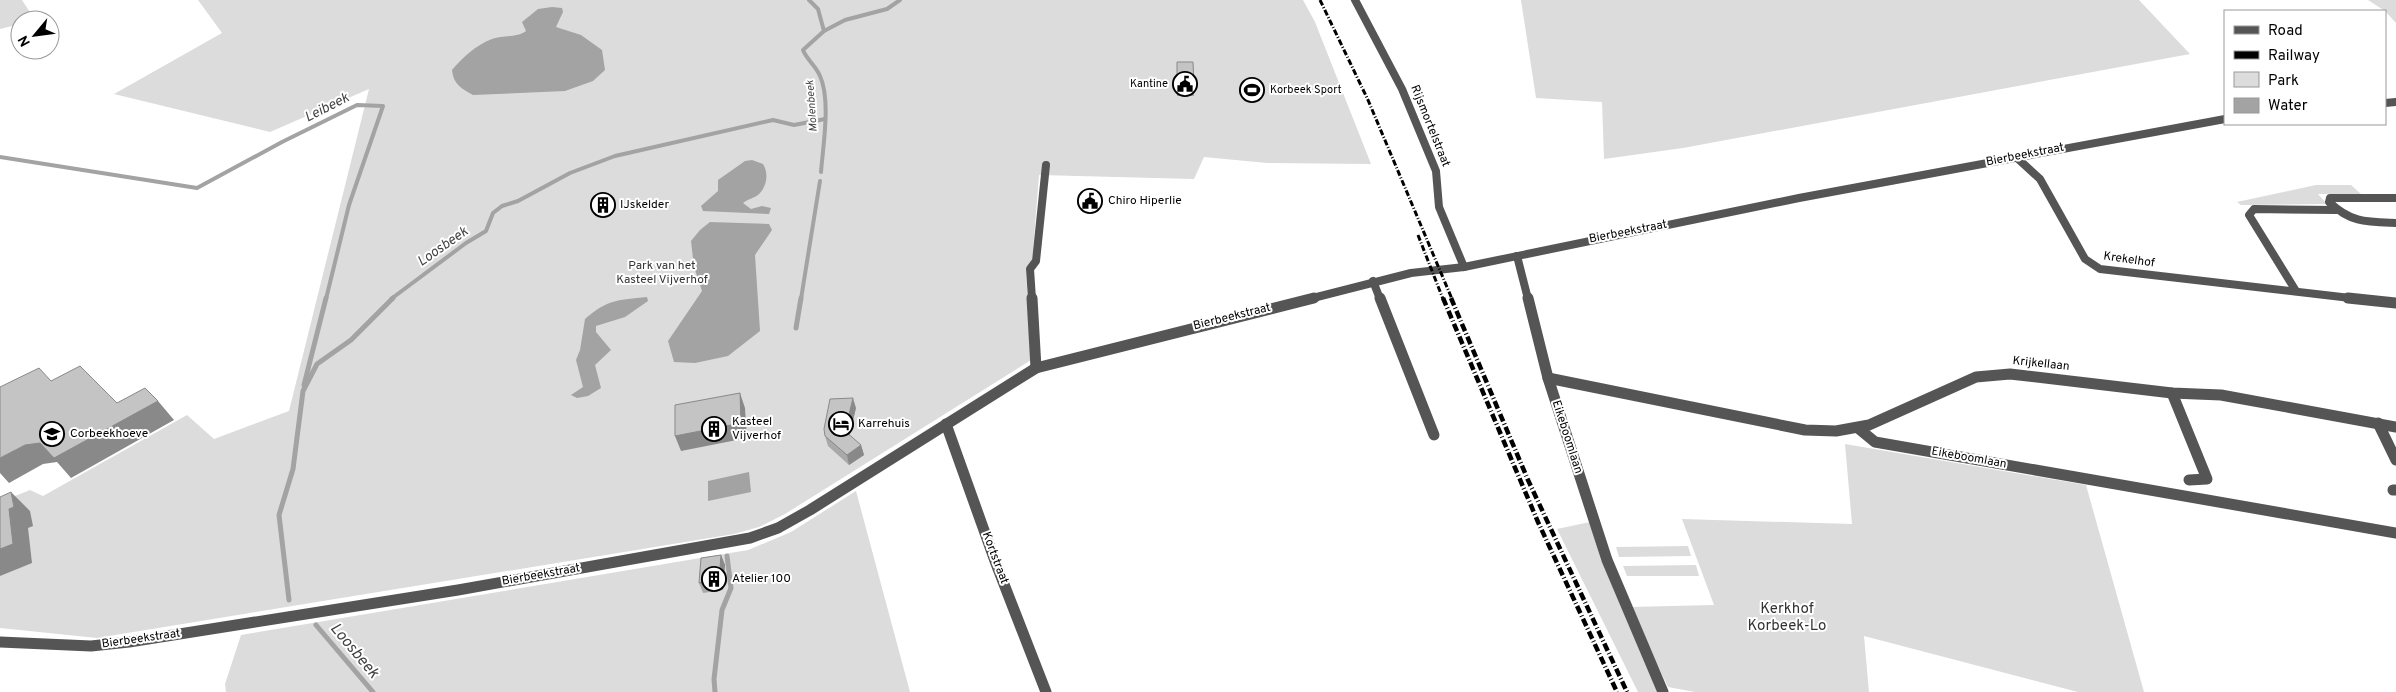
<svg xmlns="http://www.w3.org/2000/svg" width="2396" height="692" font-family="Overpass,sans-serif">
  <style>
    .green { fill: #dcdcdc }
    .water { fill: #a3a3a3 }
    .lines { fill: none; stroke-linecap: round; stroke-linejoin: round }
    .stream-far1 { stroke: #a3a3a3; stroke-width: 4 }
    .stream { stroke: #a3a3a3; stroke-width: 5 }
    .minor-far1 { stroke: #555; stroke-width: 8 }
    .minor { stroke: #555; stroke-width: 11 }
    .tertiary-far1 { stroke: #555; stroke-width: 8 }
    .tertiary { stroke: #555; stroke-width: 11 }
    .rail-far1 { stroke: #000; stroke-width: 3; stroke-dasharray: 6 2 1 2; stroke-linecap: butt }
    .rail { stroke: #000; stroke-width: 4.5; stroke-dasharray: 8 2.5 1 2.5; stroke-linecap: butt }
    .wall { fill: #a9a9a9 }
    .shaded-wall { fill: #898989 }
    .building { fill: #c4c4c4; stroke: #898989 }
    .labels { text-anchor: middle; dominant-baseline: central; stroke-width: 4; stroke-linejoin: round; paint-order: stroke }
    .far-poi-label { font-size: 11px; fill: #000; stroke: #fff; text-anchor: end }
    .far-water-label { font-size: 11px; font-style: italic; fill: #444; stroke: #fff }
    .street-label { font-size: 12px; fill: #000; stroke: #fff }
    .poi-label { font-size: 12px; fill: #000; stroke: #fff; text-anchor: start }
    .park-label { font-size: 12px; fill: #333; stroke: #fff }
    .water-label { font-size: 14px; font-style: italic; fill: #444; stroke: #fff }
    .near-park-label { font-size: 15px; fill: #333; stroke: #fff }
    .near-water-label { font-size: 16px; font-style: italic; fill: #444; stroke: #fff }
  </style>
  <rect width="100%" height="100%" fill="#fff"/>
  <g class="green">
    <polygon points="0,0 22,0 35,20 20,20 20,24 0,29"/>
    <polygon points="198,0 1303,0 1315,22 1371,164 1267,163 1204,157 1194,179 1039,175 1032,263 1026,271 1031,360 785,514 759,527 734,534 97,638 0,628 0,502 30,490 43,496 187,415 214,439 289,411 369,89 270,132 114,94 222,33"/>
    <polygon points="1521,0 2139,0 2190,54 1683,148 1604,159 1602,102 1536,98"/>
    <polygon points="2368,0 2396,0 2396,23 2385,11"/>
    <polygon points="2316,185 2351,185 2361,194 2318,194 2327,204 2241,205 2237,202"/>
    <polygon points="1845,444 2086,485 2144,692 2078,692 1864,636 1869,692 1695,692 1668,687 1630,607 1714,605 1682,519 1852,524"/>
    <polygon points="856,491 910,692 226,692 225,684 241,635 748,550 791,532"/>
    <polygon points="1590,522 1601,560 1660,692 1638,692 1557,529"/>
    <polygon points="1688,546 1691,556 1619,557 1616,547"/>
    <polygon points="1696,565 1699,576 1627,576 1623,566"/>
  </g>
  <g class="water">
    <path d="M552 7 562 8 563 12 556 27 581 35 602 50 605 70 593 81 565 91 473 95C462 89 453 84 452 70 462 58 476 45 492 39 503 35 517 38 526 31L522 22 538 9Z"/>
    <path d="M752 160 763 164C769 173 767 187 758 195 754 198 748 199 743 203L751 209 762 206 771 208 769 214 703 211 701 206 718 191V180L745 161Z"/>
    <polygon points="710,222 769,224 772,230 755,255 760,331 728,356 695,363 674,362 668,341 702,291 694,267 691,241 700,230"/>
    <path d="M647 297 648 301 625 317 596 326V332L611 350 595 365 601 388 588 396 577 398 571 395 583 387 576 360 580 350 585 319C608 299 618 300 647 297Z"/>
    <polygon points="749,472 751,492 708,501 708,481"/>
  </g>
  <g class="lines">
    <g class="stream-far1">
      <path d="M809 0 818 9 824 31 803 50C807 60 816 66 820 76 831 100 823 146 821 172"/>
      <polyline points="824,31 845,20 887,9 900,0"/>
      <polyline points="0,157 197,188 282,142 357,105 383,106 349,205 326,299"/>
      <polyline points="391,299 466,243 486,231 493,213 502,206 518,201 570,173 615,156 773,120 794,125 825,119"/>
      <polyline points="801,299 820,181"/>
    </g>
    <g class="stream">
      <polyline points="796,328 801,298"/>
      <polyline points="304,385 326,298"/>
      <polyline points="289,600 279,515 293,469 303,391 317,364 351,340 393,298"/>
      <polyline points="316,625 373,692"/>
      <polyline points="715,692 714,679 722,610 731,588 727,556"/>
    </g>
    <g class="minor-far1">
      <polyline points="1355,0 1402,89 1436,171 1439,207 1464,267"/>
      <polyline points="2016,157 2040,179 2085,259 2100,269 2359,299"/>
      <path d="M2396 198H2330L2329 202C2351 223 2367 222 2396 223"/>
      <polyline points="1517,256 1528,299"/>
      <polyline points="1373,281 1380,299"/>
      <polyline points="2296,291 2249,215 2254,209 2336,210"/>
      <polyline points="1032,299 1030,269 1036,261 1046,165"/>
    </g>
    <g class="minor">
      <polyline points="1032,298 1036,368"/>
      <polyline points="1380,298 1434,435"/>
      <polyline points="1528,298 1548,378 1607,560 1663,692"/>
      <polyline points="2348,298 2396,303"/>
      <polyline points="1548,378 1805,430 1836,431 1869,425 1976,377 2010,374 2172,393 2221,395 2396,427"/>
      <polyline points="2172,393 2207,479 2189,480"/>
      <polyline points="2378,423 2396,460"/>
      <polyline points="946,424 995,561 1046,692"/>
      <polyline points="1858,428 1875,442 2396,533"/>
      <polyline points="2393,490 2396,490"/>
    </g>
    <g class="tertiary-far1">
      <polyline points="2385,103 2396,102"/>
      <polyline points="1309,299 1411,273 1464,267 1799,198 2225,119"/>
    </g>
    <polyline class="tertiary" points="0,642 91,646 129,642 458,590 750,538 778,528 810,510 1036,368 1314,298"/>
    <g class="rail-far1">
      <polyline points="1320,0 1368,100 1452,299"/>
      <polyline points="1418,235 1443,299"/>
    </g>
    <g class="rail">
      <polyline points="1443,298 1538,522 1617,692"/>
      <polyline points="1451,298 1528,480 1627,692"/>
    </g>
  </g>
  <g class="wall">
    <polygon points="1177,62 1193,62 1194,96 1177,96"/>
    <polygon points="856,408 849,435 861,445 864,455 849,465 828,446 825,436"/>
    <polygon points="721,555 725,565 723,590 703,593 699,583"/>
  </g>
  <g class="shaded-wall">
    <polygon points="740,393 745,408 747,438 681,451 675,436"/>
    <polygon points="853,398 856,408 848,441 845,431"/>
    <polygon points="158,401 174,420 71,478 57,462 43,464 9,483 0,473 0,458 25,445"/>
    <polygon points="861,445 864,455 849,465 847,455"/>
    <polygon points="11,492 30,511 33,526 28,528 32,563 0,576 0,549 9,509"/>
    <polygon points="721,555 725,565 723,590 719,580"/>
  </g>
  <g class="building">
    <polygon points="1177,62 1193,62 1194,87 1177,87"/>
    <polygon points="80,366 117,403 145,388 158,401 54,458 40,443 25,445 0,458 0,387 39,368 51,381"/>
    <polygon points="740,393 741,423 675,436 675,405"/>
    <polygon points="853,398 845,431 861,445 847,455 825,436 824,429 830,399"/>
    <polygon points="11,492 14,507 9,509 13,544 0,549 0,497"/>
    <polygon points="721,555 719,580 699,583 701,558"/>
  </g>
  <defs>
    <symbol id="civic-ring" viewBox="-11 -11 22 22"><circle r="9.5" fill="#fff" stroke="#000" stroke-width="1.5"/><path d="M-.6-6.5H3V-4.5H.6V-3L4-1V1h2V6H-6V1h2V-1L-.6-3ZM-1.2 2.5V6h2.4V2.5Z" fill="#000"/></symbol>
    <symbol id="stadium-ring" viewBox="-11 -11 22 22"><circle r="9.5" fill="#fff" stroke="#000" stroke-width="1.5"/><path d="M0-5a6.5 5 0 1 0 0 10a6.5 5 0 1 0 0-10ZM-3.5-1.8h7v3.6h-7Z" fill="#000"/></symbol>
    <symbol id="building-ring" viewBox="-11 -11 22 22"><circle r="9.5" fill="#fff" stroke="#000" stroke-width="1.5"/><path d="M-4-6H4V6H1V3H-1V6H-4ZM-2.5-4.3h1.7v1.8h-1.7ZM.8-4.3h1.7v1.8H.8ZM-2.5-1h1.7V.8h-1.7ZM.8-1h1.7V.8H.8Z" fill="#000"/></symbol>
    <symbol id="hotel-ring" viewBox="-11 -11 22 22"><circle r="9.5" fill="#fff" stroke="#000" stroke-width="1.5"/><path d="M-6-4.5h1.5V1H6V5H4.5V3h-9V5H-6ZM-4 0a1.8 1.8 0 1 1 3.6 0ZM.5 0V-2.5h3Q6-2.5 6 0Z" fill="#000"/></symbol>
    <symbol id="university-ring" viewBox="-11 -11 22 22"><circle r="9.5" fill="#fff" stroke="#000" stroke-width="1.5"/><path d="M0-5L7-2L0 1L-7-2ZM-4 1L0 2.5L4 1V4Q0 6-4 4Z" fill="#000"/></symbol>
  </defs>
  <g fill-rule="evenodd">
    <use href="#civic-ring" x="1171" y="70" width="28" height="28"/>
    <use href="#stadium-ring" x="1238" y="76" width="28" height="28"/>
    <use href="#civic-ring" x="1076" y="187" width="28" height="28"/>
    <use href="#building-ring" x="589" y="191" width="28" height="28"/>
    <use href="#hotel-ring" x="827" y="410" width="28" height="28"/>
    <use href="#building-ring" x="700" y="415" width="28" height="28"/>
    <use href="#university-ring" x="38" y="420" width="28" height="28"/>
    <use href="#building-ring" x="700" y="565" width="28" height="28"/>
  </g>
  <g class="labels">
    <g class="far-poi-label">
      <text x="1168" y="84">Kantine</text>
      <text x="1270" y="90" text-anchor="start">Korbeek Sport</text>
    </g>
    <g class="far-water-label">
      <text transform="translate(812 106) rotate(-94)">Molenbeek</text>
    </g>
    <g class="street-label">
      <text transform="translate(1430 126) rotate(68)">Rijsmortelstraat</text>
      <text transform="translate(2025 155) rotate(-11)">Bierbeekstraat</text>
      <text transform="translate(1628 232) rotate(-11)">Bierbeekstraat</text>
      <text transform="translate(2129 260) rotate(8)">Krekelhof</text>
      <text transform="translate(1232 317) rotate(-14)">Bierbeekstraat</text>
      <text transform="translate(2041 364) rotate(6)">Krijkellaan</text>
      <text transform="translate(1567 437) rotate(72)">Eikeboomlaan</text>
      <text transform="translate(1969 458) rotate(10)">Eikeboomlaan</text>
      <text transform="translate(995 558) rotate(69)">Kortstraat</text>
      <text transform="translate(541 575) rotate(-10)">Bierbeekstraat</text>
      <text transform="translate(141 639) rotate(-8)">Bierbeekstraat</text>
    </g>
    <g class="poi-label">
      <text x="1108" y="201">Chiro Hiperlie</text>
      <text x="620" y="205">IJskelder</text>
      <text x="732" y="422">Kasteel<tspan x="732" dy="14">Vijverhof</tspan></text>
      <text x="858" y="424">Karrehuis</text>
      <text x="70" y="434">Corbeekhoeve</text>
      <text x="732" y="579">Atelier 100</text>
    </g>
    <g class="park-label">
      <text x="662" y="266">Park van het<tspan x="662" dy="14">Kasteel Vijverhof</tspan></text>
    </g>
    <g class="water-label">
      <text transform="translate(327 108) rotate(-27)">Leibeek</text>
      <text transform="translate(443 247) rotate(-35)">Loosbeek</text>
    </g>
    <g class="near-park-label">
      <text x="1787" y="609">Kerkhof<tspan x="1787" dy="17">Korbeek-Lo</tspan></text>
    </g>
    <g class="near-water-label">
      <text transform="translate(354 651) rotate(50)">Loosbeek</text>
    </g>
  </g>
  <rect x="2224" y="10" width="162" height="115" fill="#ffffff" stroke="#999999"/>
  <rect x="2234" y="26" width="25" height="8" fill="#555555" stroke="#999999"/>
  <text x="2268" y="35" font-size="15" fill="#000000">Road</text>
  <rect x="2234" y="51" width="25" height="8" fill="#000000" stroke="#999999"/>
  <text x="2268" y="60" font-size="15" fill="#000000">Railway</text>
  <rect x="2234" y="72" width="25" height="15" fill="#dcdcdc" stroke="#999999"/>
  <text x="2268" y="85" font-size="15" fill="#000000">Park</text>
  <rect x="2234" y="98" width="25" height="15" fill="#a3a3a3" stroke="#999999"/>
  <text x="2268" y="110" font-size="15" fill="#000000">Water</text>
  <g transform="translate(35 35) rotate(241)"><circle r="24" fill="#ffffff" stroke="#999999"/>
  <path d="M0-4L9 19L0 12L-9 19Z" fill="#000000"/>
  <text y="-8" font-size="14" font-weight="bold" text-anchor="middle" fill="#000000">N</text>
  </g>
</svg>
